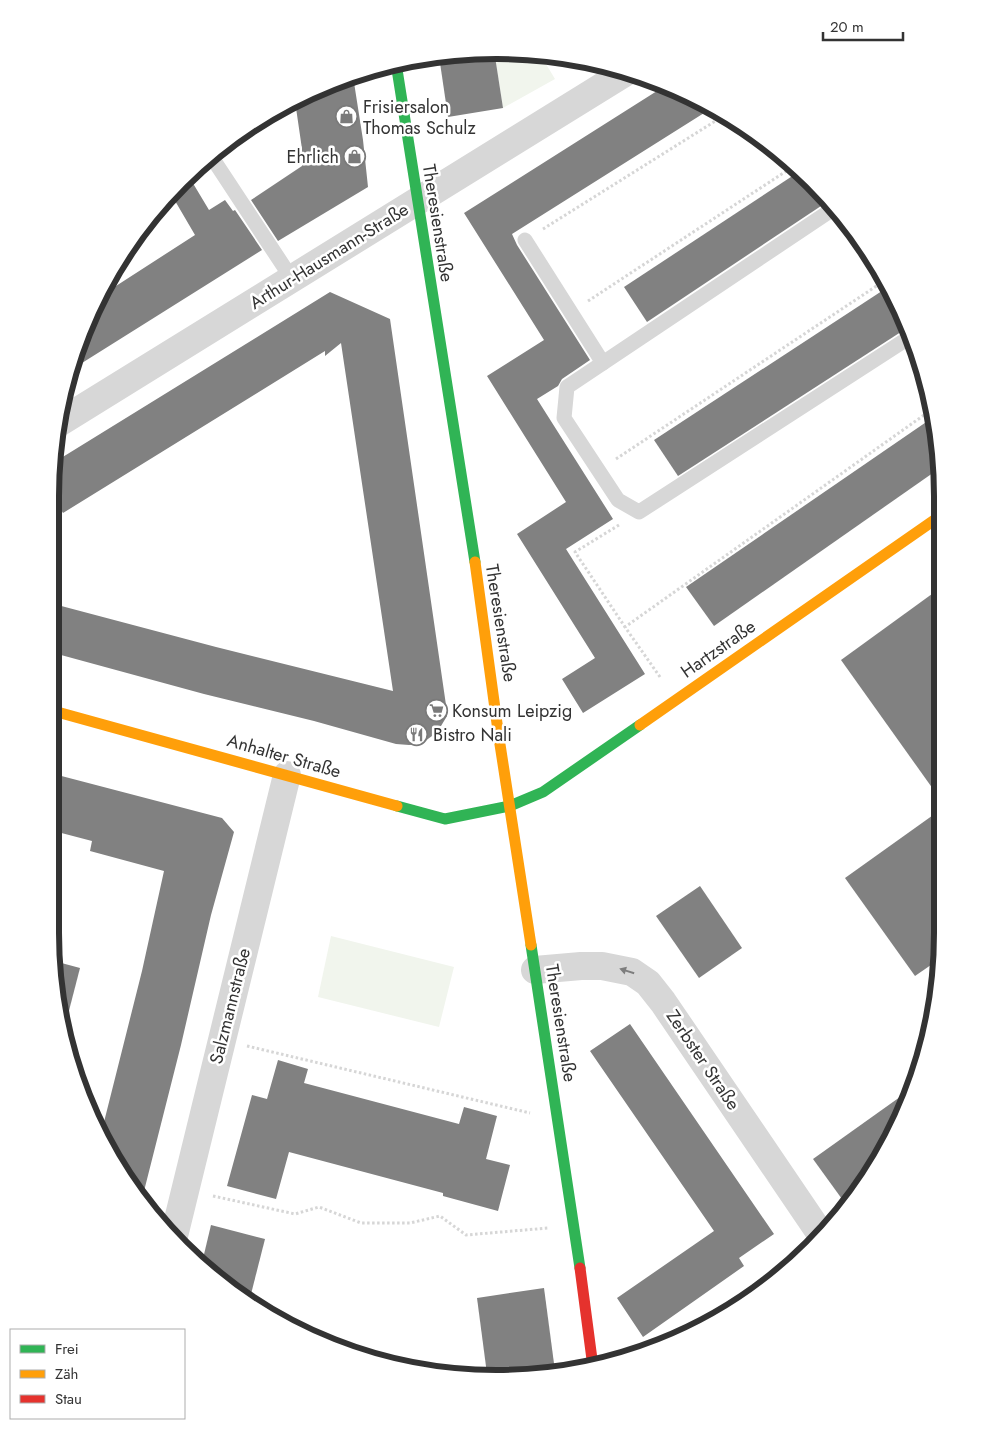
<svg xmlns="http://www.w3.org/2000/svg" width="993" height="1429" font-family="Jost,sans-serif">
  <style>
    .green { fill: #f1f5ed }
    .building { fill: #818181 }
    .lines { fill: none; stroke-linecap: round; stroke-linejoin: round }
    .path { stroke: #d6d6d6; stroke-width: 3; stroke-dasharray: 2.5 2.5; stroke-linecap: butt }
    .lane { stroke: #d7d7d7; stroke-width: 15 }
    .street { stroke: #d7d7d7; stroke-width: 28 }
    .fast { stroke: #30b455; stroke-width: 11 }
    .slow { stroke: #ff9f0a; stroke-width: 11 }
    .jam { stroke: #e5322d; stroke-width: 11 }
    .oneway { fill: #7d7d7d }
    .labels { text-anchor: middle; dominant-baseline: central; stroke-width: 5; stroke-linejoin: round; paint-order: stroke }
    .poi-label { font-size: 18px; fill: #333; stroke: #fff; text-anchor: start }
    .street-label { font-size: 18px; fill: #333; stroke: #fff }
    .rim { fill: none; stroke: #333; stroke-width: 6 }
  </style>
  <rect width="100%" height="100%" fill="#fff"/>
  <g class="green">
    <polygon points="494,50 540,54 555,79 503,108"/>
    <polygon points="331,936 454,967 439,1027 318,997"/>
  </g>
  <g class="building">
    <polygon points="494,50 503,108 448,117 439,56"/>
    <polygon points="353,76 363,140 368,187 278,241 251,200 302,166 302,149 295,101 326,84"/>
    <polygon points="668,84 712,108 512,234 517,245 590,360 562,379 558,386 537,399 613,519 566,549 645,674 583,713 562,679 595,658 517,534 566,502 487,376 544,340 464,213"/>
    <polygon points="800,171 812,181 827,202 647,322 624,287"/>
    <polygon points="188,175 209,210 225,200 233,211 235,210 262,250 74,368 102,295 195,235 171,194 181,181"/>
    <polygon points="888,287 897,299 907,328 678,476 654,440"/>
    <polygon points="330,292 390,319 446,705 447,716 441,726 432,736 421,744 409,745 396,744 314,721 204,694 50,652 50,603 216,647 393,691 341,343 325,356 325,351 63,513 50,493 53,463"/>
    <polygon points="935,416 940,468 714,626 686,587"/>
    <polygon points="943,586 943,803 841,660"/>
    <polygon points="50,773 222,818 234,832 211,915 181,1045 142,1199 125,1180 102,1130 142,971 164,871 90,851 92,841 50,830"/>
    <polygon points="943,808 943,932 941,958 915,976 845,878"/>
    <polygon points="700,886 742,948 699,978 656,916"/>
    <polygon points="54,961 80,968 64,1030 63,1030"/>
    <polygon points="630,1024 774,1234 739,1258 744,1266 643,1337 617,1298 714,1231 590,1051"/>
    <polygon points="278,1060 308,1069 304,1083 459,1124 464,1107 497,1116 486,1159 510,1165 498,1211 443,1196 443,1193 289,1152 276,1199 227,1186 252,1095 267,1099"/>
    <polygon points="914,1087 909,1104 868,1181 847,1206 813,1159"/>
    <polygon points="211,1225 265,1239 250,1298 201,1267"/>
    <polygon points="544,1288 555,1371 487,1374 477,1298"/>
  </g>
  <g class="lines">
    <g class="path">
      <polyline points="543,229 725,115"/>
      <polyline points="588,301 794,166"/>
      <polyline points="616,459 884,281"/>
      <polyline points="619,525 575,552 625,627"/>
      <polyline points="660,677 625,627 934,408"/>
      <polyline points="247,1046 530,1113"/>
      <polyline points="213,1196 295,1214 319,1207 361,1223 410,1223 440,1216 466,1235 548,1228"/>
    </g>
    <g class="lane">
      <polyline points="211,156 292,279"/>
      <polyline points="833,209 567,387 564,418 618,500 639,512 910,337"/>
      <polyline points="525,240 603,363"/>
    </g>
    <g class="street">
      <polyline points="57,424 626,72"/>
      <polyline points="535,970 581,966 602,966 632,972 648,983 663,1002 822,1236"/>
      <polyline points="174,1236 287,775"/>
    </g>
    <g class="fast">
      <polyline points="396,63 475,562"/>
      <polyline points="397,806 445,819 510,806 543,792 640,725"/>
      <polyline points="531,945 580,1268"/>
    </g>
    <g class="slow">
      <polyline points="475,562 499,738 531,945"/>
      <polyline points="50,710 397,806"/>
      <polyline points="640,725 943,514"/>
    </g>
    <polyline class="jam" points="580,1268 593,1367"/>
  </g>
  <defs><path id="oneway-solid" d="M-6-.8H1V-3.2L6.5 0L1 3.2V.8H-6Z" transform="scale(1.25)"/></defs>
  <use class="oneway" href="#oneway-solid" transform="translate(627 971) rotate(-163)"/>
  <defs>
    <symbol id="shop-ring" viewBox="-11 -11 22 22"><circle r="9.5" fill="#fff" stroke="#7a7a7a" stroke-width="1.5"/><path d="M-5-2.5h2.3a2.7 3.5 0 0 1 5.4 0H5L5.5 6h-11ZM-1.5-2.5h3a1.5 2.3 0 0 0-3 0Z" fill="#7a7a7a"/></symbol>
    <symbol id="supermarket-ring" viewBox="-11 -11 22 22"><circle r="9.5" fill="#fff" stroke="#7a7a7a" stroke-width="1.5"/><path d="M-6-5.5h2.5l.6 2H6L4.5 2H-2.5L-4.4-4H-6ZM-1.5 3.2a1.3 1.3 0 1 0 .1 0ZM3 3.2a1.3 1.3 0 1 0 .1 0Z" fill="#7a7a7a"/></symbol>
    <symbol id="restaurant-ring" viewBox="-11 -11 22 22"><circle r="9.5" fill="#fff" stroke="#7a7a7a" stroke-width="1.5"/><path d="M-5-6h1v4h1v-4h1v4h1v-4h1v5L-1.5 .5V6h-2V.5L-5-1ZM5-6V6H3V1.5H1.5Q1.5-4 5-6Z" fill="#7a7a7a"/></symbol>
  </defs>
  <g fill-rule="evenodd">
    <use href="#shop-ring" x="334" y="104" width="25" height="25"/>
    <use href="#shop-ring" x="342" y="144" width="25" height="25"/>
    <use href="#supermarket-ring" x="424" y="698" width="25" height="25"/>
    <use href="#restaurant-ring" x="404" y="722" width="25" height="25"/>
  </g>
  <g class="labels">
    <g class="poi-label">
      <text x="363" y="107">Frisiersalon<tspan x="363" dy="21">Thomas Schulz</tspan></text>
      <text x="339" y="157" text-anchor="end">Ehrlich</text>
      <text x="452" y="711">Konsum Leipzig</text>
      <text x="433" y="735">Bistro Nali</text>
    </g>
    <g class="street-label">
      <text transform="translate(438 223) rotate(81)">Theresienstraße</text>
      <text transform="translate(329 256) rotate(-32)">Arthur-Hausmann-Straße</text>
      <text transform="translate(501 623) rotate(81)">Theresienstraße</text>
      <text transform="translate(718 649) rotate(-35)">Hartzstraße</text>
      <text transform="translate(284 756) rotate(16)">Anhalter Straße</text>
      <text transform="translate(230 1006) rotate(-76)">Salzmannstraße</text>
      <text transform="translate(561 1023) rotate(81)">Theresienstraße</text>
      <text transform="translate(703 1060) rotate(56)">Zerbster Straße</text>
    </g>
  </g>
  <path d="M0 0H993V1429H0ZM496 59H497A437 437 0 0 1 934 496V933A437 437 0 0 1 497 1370H496A437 437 0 0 1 59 933V496A437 437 0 0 1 496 59Z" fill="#fff" fill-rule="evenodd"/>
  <path class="rim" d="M496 59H497A437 437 0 0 1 934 496V933A437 437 0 0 1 497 1370H496A437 437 0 0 1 59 933V496A437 437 0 0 1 496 59Z"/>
  <rect x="10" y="1329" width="175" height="90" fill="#ffffff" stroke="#adadad"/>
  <rect x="20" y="1345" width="25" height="8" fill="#30b455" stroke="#adadad"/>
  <text x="55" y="1354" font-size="15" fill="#333333">Frei</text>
  <rect x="20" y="1370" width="25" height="8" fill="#ff9f0a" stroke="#adadad"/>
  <text x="55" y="1379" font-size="15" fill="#333333">Zäh</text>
  <rect x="20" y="1395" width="25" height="8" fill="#e5322d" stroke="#adadad"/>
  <text x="55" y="1404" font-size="15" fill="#333333">Stau</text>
  <path d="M823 32v8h80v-8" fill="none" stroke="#333333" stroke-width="2.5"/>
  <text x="830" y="32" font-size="15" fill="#333333" stroke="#ffffff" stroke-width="4" paint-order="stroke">20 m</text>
</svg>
